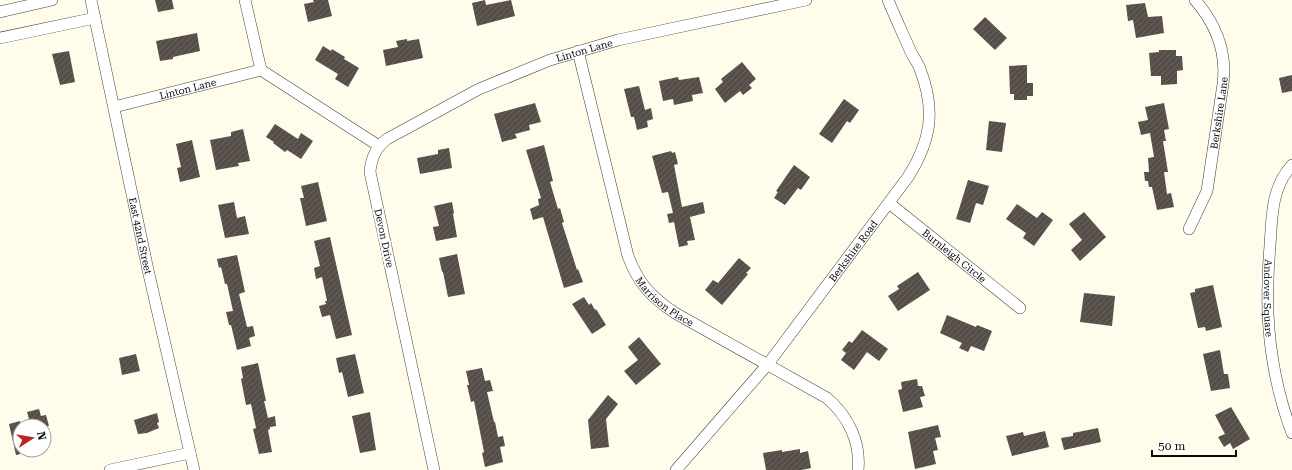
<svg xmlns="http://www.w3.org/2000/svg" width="1292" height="470" font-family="'Roboto Serif',serif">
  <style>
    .building { fill: url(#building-hatch) }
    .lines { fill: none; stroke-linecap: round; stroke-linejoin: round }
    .minor-casing { stroke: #3f3f3f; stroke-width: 12 }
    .minor { stroke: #fff; stroke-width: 11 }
    .labels { text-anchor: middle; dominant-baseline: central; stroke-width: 4; stroke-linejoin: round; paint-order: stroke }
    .street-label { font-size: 10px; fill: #0c0c0c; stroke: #fff }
  </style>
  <defs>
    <pattern id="building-hatch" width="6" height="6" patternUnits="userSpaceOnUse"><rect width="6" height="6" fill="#554e49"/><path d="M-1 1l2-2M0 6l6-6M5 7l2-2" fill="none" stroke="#68635f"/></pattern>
  </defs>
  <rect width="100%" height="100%" fill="#fffcec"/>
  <g class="building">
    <polygon points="155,0 172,0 174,9 158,12"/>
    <polygon points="313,0 328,0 332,16 308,22 304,4 314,2"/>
    <polygon points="485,0 486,5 511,0 515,16 477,26 472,3"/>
    <polygon points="1145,3 1148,17 1162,16 1164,33 1136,38 1133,20 1128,21 1126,5"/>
    <polygon points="985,17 1007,38 995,50 973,29"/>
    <polygon points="197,33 200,51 173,57 173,59 160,61 156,41"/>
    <polygon points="407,39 407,41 419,39 423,58 386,66 383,50 398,47 396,41"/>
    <polygon points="323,46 331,51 332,49 345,57 344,59 359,68 348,87 335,79 338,74 315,60"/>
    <polygon points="1159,50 1176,50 1176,56 1182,56 1183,70 1177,71 1177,84 1161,85 1161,76 1151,76 1149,53 1159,52"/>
    <polygon points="69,51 75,82 60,85 52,54"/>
    <polygon points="742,62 756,79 749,85 752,88 743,95 740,91 725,103 715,89 723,82 721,79"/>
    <polygon points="1027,65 1027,83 1033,83 1033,96 1027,96 1027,100 1014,100 1014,94 1010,94 1009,66"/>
    <polygon points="1292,75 1292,91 1282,93 1279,78"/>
    <polygon points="678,77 679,80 699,77 703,93 692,95 693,101 674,105 673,99 663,101 659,81"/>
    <polygon points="639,86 645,110 651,108 653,119 647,121 648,127 637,130 634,117 631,117 624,89"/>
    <polygon points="844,99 859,110 850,123 847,121 832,143 819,134"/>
    <polygon points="535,103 541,122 529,125 530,130 515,134 517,138 502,142 494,114"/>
    <polygon points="1164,103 1169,129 1164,130 1166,141 1163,141 1168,172 1164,172 1167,194 1171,193 1174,207 1157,210 1152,187 1149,187 1148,181 1145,181 1144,172 1149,172 1148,158 1154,157 1150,133 1141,135 1138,122 1148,120 1145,107"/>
    <polygon points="989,121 1006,123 1002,152 986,150"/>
    <polygon points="275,124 298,139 301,133 313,141 301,159 287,150 285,152 273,143 274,142 266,137"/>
    <polygon points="243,129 250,161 238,163 239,166 216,170 210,140 231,136 231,132"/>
    <polygon points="192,140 200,177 180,182 177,168 181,167 176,144"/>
    <polygon points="544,145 553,181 550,182 558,209 560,208 564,222 562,223 577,270 578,269 583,282 564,288 543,217 533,220 530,209 539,205 538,199 541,198 526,150"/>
    <polygon points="449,148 452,168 420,174 417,158 438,154 438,150"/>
    <polygon points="671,151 672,153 675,152 678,164 674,165 682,207 703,202 705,213 690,217 695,240 687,241 688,245 679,247 674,222 669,223 667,214 673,213 668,192 662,193 652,156"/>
    <polygon points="794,165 810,177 801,190 798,188 785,205 774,198 778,192 776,191"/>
    <polygon points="968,180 989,186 983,205 976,203 970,223 956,219"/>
    <polygon points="318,182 327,221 306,226 300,198 304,198 301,186"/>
    <polygon points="234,202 237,218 245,216 249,234 225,238 218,205"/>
    <polygon points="452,202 454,213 453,214 457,237 436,241 433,227 439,226 434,206"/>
    <polygon points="1017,204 1037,218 1042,212 1053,220 1034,246 1023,238 1026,233 1006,219"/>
    <polygon points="1084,212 1106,237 1080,261 1071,250 1082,240 1069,224"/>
    <polygon points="330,237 352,335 336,339 330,315 322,317 319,306 326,304 325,301 327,301 322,277 316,279 314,268 320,266 314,241"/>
    <polygon points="457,254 465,294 448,297 443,272 442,272 439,258"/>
    <polygon points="237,255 245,292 239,294 247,327 253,326 255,336 249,338 251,346 237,350 231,325 229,325 226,312 233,311 227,284 225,284 221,267 219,268 217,259"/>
    <polygon points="739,258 751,268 746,273 748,274 722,305 705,290 713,280 718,283"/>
    <polygon points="918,272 930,290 898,311 888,296 899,289 897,286"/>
    <polygon points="1213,285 1222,327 1206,331 1205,327 1198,328 1190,293 1195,292 1195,289"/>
    <polygon points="1084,293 1115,296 1112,326 1080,322"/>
    <polygon points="584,297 589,305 591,303 595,310 596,309 606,325 592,334 572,304"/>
    <polygon points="947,315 976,327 977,325 992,331 984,351 971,346 968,352 959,348 962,343 940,333"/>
    <polygon points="862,330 888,349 879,361 867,352 854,370 841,360 846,353 842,350 849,341 852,343"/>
    <polygon points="639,337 661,364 636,385 624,371 638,360 628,347"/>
    <polygon points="1220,350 1224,374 1228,374 1230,388 1211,391 1203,354"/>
    <polygon points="136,354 140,371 122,375 119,358"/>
    <polygon points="355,354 364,393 348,397 342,372 339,373 336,358"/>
    <polygon points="258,363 266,401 264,401 268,418 275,416 276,426 270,427 270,429 268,430 272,452 259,454 253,429 256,428 251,404 246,405 241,379 243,378 241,367"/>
    <polygon points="482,368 485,381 490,380 493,391 487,392 494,422 495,422 498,437 503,436 505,446 500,447 503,462 485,467 482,453 484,452 474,401 471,402 467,385 469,385 466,371"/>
    <polygon points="917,379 918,386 922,386 925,396 920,397 923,407 903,412 898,390 902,389 901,382"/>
    <polygon points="608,395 618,404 606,419 609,447 591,449 588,420"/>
    <polygon points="1231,407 1250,439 1233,449 1230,443 1224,447 1218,437 1225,434 1215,415"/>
    <polygon points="39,409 41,416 46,415 49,426 31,426 27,412"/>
    <polygon points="370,412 376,450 360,453 352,416"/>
    <polygon points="157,413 159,422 157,423 159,428 147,433 138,434 134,420"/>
    <polygon points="20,421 20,454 16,455 9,424"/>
    <polygon points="938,425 941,437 935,438 938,450 933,451 936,464 915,469 908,432"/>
    <polygon points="1098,428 1101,442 1064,450 1061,438 1073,436 1073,433"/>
    <polygon points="1045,431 1049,447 1012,456 1006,436 1023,432 1024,436"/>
    <polygon points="800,449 800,453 808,451 811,468 802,470 766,470 763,453 782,450 782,452"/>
  </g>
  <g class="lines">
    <defs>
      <g id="minor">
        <path id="s1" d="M91 0 148 270 194 470"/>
        <polyline points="245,0 261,70"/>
        <polyline points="0,12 52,0"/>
        <polyline points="0,38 95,18"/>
        <path id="s2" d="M578 51 628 256C638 283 651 297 675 313L827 398C848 416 861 442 858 470"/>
        <polyline points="261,70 379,146"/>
        <path id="s3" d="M114 107 261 70"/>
        <path id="s4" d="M1292 165C1271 188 1272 217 1270 246 1269 258 1268 270 1268 283 1266 332 1274 386 1292 433"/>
        <path id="s5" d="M889 203 1020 308"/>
        <path id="s6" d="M1189 229 1207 191 1223 84C1227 52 1216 24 1195 0"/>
        <polyline points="110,470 190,453"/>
        <path id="s7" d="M434 470 370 172C371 159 376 147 387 139L479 89 550 60 618 40 806 0"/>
        <path id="s8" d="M676 470 768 364 908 177C931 141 936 110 920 69 918 63 913 57 910 50 903 34 895 17 888 0"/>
      </g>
    </defs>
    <use href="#minor" class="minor-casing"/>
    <use href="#minor" class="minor"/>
  </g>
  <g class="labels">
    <g class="street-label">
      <text stroke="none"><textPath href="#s7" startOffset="560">Linton Lane</textPath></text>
      <text stroke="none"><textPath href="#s3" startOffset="76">Linton Lane</textPath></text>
      <text stroke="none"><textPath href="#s6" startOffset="121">Berkshire Lane</textPath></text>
      <text stroke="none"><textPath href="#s1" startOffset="241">East 42nd Street</textPath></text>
      <text transform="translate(384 238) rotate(78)">Devon Drive</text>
      <text stroke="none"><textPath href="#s8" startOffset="282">Berkshire Road</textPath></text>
      <text stroke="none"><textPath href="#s5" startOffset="84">Burnleigh Circle</textPath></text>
      <text stroke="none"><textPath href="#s4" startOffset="138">Andover Square</textPath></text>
      <text stroke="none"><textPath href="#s2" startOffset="271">Marrison Place</textPath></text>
    </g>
  </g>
  <g transform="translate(32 438) rotate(78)"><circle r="19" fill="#ffffff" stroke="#9e9e9e"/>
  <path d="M0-3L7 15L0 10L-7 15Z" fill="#bd2424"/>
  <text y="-6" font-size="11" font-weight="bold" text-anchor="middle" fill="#0c0c0c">N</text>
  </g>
  <path d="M1152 450v6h84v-6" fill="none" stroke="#0c0c0c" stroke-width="2"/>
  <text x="1158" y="450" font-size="12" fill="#0c0c0c" stroke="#ffffff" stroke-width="3" paint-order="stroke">50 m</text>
</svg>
